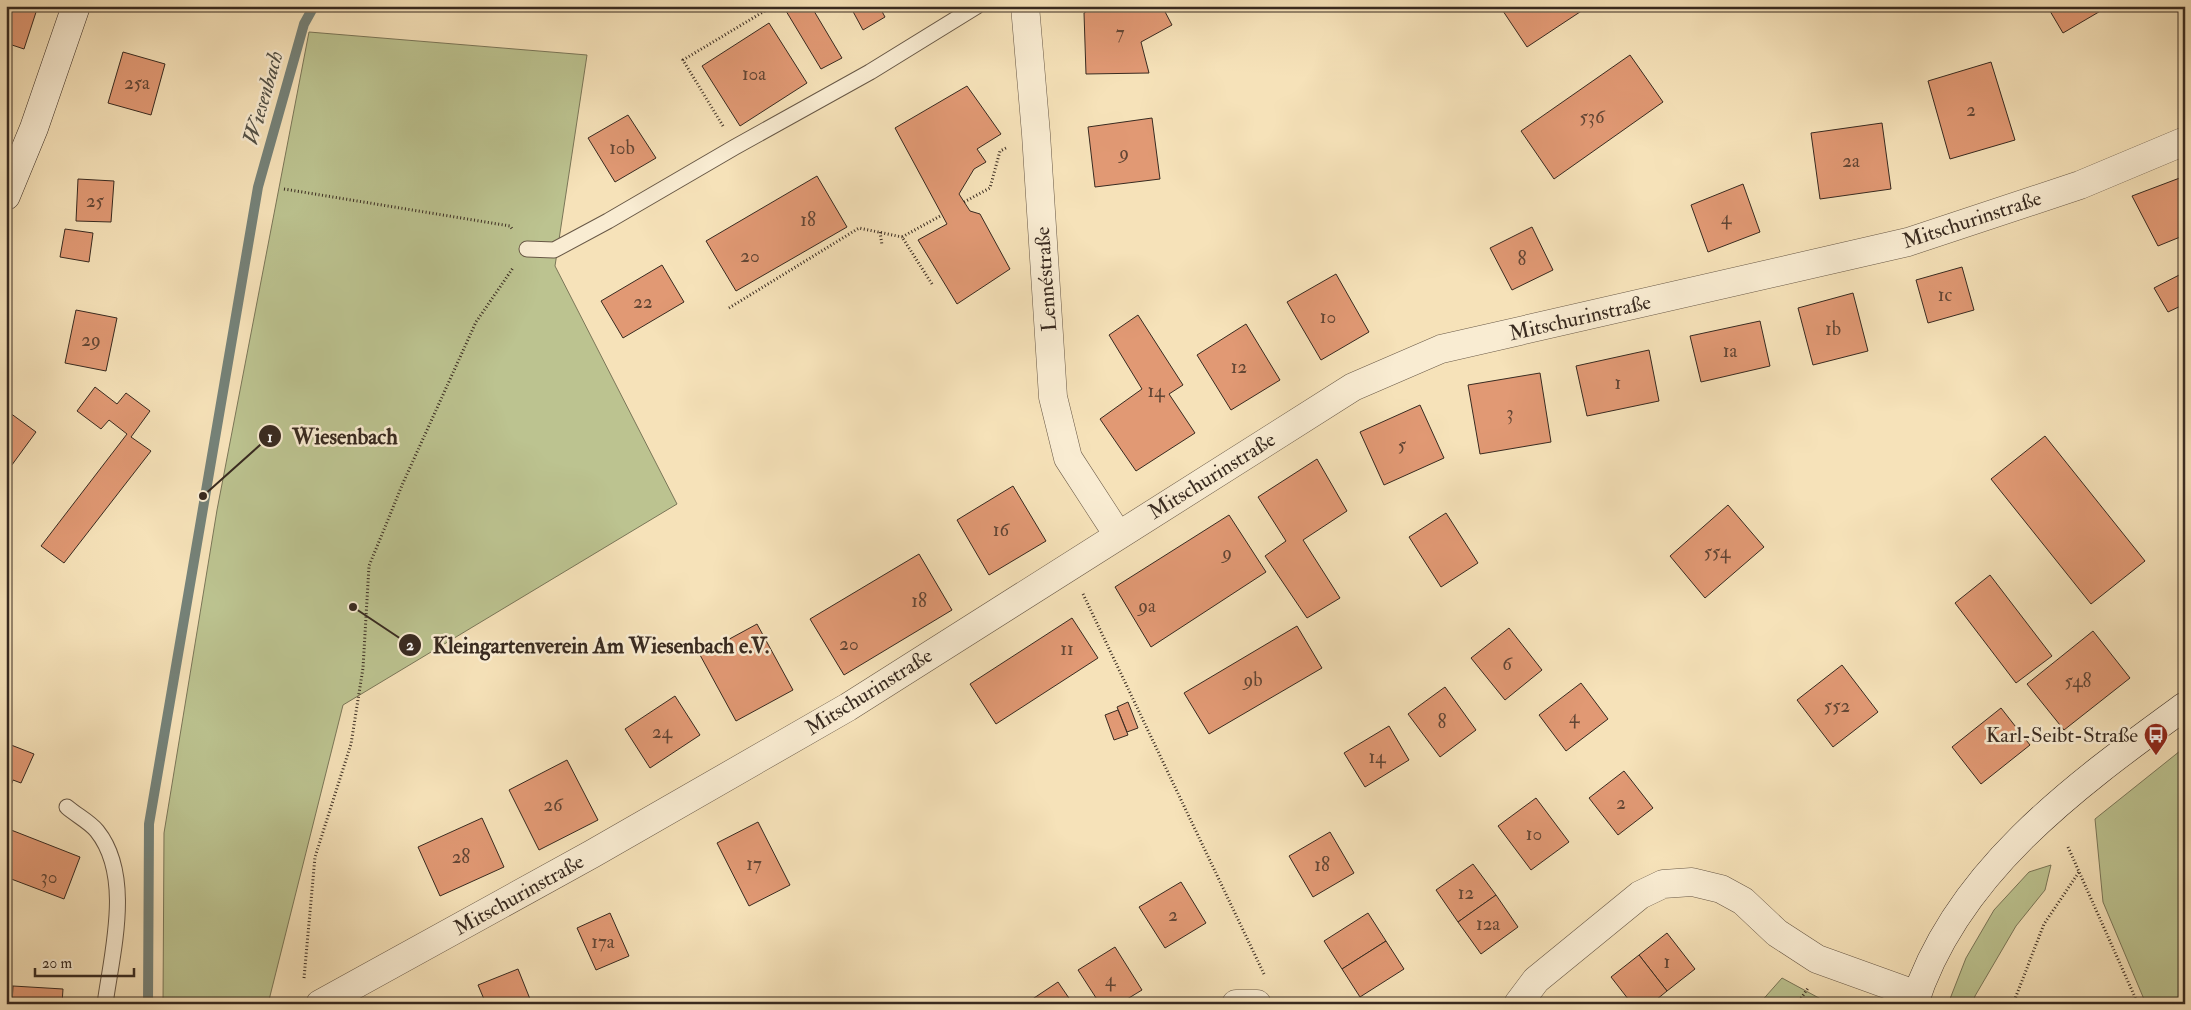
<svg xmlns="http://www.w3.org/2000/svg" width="2191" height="1010" font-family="'IM FELL Double Pica',serif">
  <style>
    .green { fill: #bcc390; stroke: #7a7658 }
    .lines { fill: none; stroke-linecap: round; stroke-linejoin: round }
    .stream { stroke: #758279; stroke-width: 10 }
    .building { fill: #e19974; stroke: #382a20 }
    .lane-casing { stroke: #685846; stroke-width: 17 }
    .street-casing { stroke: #685846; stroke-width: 29 }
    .secondary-casing { stroke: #382a20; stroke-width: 29 }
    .path { stroke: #382a20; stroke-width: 3; stroke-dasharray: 1 2.5; stroke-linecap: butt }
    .lane { stroke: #f9ecd2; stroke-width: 15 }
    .street { stroke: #f9ecd2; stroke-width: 28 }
    .secondary { stroke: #f9ecd2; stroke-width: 28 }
    .labels { text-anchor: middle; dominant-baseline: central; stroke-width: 5; stroke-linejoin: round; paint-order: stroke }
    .number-label { font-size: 19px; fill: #624635 }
    .street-label { font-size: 21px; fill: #382a20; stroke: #f9ecd2 }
    .poi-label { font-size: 21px; fill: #382a20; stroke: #f9ecd2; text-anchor: end }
    .water-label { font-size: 22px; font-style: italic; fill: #514f45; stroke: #f9ecd2 }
    .leader { fill: none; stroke: #382a20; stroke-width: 2 }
    .callout-dot { fill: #382a20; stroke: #f9ecd2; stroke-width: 2 }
    .mark-label { font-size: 15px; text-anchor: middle; font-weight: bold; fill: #fff }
    .callout-label { font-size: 22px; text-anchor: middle; font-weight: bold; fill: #382a20; stroke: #f9ecd2; stroke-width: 5; stroke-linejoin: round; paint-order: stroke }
  </style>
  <rect width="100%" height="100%" fill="#f6e2b9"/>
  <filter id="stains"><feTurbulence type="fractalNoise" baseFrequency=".004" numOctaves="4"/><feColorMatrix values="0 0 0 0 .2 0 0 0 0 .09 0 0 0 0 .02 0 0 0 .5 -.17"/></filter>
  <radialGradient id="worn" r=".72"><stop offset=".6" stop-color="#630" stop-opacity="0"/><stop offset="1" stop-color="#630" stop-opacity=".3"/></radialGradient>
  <g class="green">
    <polygon points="309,32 587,55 555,266 677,504 343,705 269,1000 254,1004 163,1004 164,833 217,510"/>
    <polygon points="2185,747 2185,1004 2146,1004 2103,902 2095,819"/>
    <polygon points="2051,865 2045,890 2016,926 1975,996 1972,1004 1948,1004 1966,958 1994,910 2029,872"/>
    <polygon points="1782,978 1830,1004 1759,1004"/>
  </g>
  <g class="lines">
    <polyline class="stream" points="148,1004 149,824 258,187 304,24 314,6"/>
  </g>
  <g class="building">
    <polygon points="6,6 38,6 24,49 6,43"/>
    <polygon points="794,6 811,6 842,58 821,69 786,11"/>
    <polygon points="850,6 879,6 885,17 863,30"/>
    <polygon points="1095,6 1162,6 1172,25 1141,42 1149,73 1086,74 1084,13"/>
    <polygon points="1503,6 1585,6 1586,8 1527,47 1501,8"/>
    <polygon points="2047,6 2109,6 2063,33"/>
    <polygon points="769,23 807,83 740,126 702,66"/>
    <polygon points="123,52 165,64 151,115 108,103"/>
    <polygon points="1630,55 1663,102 1554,179 1521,131"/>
    <polygon points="1991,62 2015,140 1950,159 1928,81"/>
    <polygon points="967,86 1001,134 977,149 986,162 974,169 959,194 970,211 980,214 1010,269 957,304 918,240 947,224 895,128"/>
    <polygon points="628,115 656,158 615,182 588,138"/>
    <polygon points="1152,118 1160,179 1095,187 1088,127"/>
    <polygon points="1882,123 1891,189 1820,199 1811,133"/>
    <polygon points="817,176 847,227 736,291 706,241"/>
    <polygon points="2185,176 2185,235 2158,246 2132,196"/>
    <polygon points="78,179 114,181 111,222 76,221"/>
    <polygon points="1743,184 1760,232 1708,252 1691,205"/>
    <polygon points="1532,227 1553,270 1512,290 1490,248"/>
    <polygon points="65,229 93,233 89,262 60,257"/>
    <polygon points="662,265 684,302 623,338 601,301"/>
    <polygon points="1962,267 1974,310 1928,323 1916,280"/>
    <polygon points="2185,272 2185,304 2168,312 2154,288"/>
    <polygon points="1336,274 1369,332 1321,360 1287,302"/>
    <polygon points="1853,293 1868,351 1813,365 1798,308"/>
    <polygon points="76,310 117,318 106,371 65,363"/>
    <polygon points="1138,315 1183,385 1169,394 1195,433 1136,471 1100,419 1142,389 1109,335"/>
    <polygon points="1760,321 1770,366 1701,382 1690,336"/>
    <polygon points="1246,324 1280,380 1231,410 1197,355"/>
    <polygon points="1649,350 1659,401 1587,416 1576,366"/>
    <polygon points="1540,373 1551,442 1480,454 1468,385"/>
    <polygon points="95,387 117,404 126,393 150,411 131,437 151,451 64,563 41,546 127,434 109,420 101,429 77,411"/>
    <polygon points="1420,405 1444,458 1384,485 1360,432"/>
    <polygon points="6,410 36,432 6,473"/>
    <polygon points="2045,436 2145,561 2091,604 1991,479"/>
    <polygon points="1317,459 1347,511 1303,540 1340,598 1307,618 1265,556 1286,541 1258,497"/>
    <polygon points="1013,486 1046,541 989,575 957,520"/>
    <polygon points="1728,505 1764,547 1705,598 1670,556"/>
    <polygon points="1446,513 1478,563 1441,587 1409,537"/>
    <polygon points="1229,515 1266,572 1151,647 1115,587"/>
    <polygon points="919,554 952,610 844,675 810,619"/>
    <polygon points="1990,575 2052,656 2016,683 1955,603"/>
    <polygon points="1072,618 1098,658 996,724 970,684"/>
    <polygon points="757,624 793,690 736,721 700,655"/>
    <polygon points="1297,626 1322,668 1209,734 1184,693"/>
    <polygon points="1509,628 1542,670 1505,700 1471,658"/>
    <polygon points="2093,631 2130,678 2064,730 2027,684"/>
    <polygon points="1842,665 1878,712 1833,747 1797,700"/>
    <polygon points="1581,683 1608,719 1566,751 1539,715"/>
    <polygon points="1445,687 1476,730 1440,757 1408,714"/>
    <polygon points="675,696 700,735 650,768 625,729"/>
    <polygon points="1128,702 1138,728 1127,732 1117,707"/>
    <polygon points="2001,708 2030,745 1981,784 1952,747"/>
    <polygon points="1118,710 1128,735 1114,740 1105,715"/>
    <polygon points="1389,726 1409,760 1365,787 1344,753"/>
    <polygon points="6,743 34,754 21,783 13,780 6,799"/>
    <polygon points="567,760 598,820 539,850 509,790"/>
    <polygon points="1624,771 1653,808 1618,835 1589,798"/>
    <polygon points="1536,798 1569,842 1531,870 1498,826"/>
    <polygon points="482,818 504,867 440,896 418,847"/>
    <polygon points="758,822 790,885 749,906 717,843"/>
    <polygon points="6,828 80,857 64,899 6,877"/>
    <polygon points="1330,832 1354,873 1313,897 1289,856"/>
    <polygon points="1473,864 1496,895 1458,922 1436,890"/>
    <polygon points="1181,882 1206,923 1165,948 1139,907"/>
    <polygon points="1496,895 1518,927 1481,954 1458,922"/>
    <polygon points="610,913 629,956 596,970 577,928"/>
    <polygon points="1368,913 1386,941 1342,969 1324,941"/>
    <polygon points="1667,933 1695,969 1667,991 1639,955"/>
    <polygon points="1386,941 1404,969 1360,997 1342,969"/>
    <polygon points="1115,947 1142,990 1119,1004 1100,1004 1078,970"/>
    <polygon points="1639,955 1667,991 1651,1004 1632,1004 1611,977"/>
    <polygon points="518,969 532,1004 486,1004 478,985"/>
    <polygon points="1058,982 1073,1004 1025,1004"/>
    <polygon points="6,985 13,986 12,1004 6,1004"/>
    <polygon points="13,986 63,989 62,1004 12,1004"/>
  </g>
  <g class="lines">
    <defs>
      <g id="lane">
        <polyline points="527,249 554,250 608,221 735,147 870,72 977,6"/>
        <path d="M67 807C76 815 90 822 97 831 133 876 112 952 105 1004"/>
      </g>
      <g id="street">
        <polyline points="1025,6 1036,134 1053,397 1068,458 1118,535"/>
        <polyline points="320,1004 592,854 848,707 1353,387 1441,349 1908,242 2080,185 2185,141"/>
        <polyline points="1236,1004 1257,1004"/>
        <polyline points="1518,1004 1536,980 1640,895 1663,884 1692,882 1721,889 1743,901 1777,933 1817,959 1917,995"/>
      </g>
      <g id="secondary">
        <polyline points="6,196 34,128 76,6"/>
        <path d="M1914 1004C1956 871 2078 784 2185 706"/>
      </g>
    </defs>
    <use href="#lane" class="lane-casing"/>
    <use href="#street" class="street-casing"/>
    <use href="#secondary" class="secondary-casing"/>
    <g class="path">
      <polyline points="136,6 174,10 220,6"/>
      <polyline points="723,126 683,60 773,6"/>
      <polyline points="284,189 510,226 513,230"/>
      <polyline points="964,202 990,188 1000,151 1006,148"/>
      <polyline points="880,232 882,245"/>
      <polyline points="932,284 902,237 942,215"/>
      <polyline points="729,308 859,228 902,237"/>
      <polyline points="1083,594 1264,974"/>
      <polyline points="2068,847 2138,1004"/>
      <polyline points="304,978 315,857 351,744 363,668 369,566 403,483 476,322 513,268"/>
      <polyline points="1797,1004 1808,988"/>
      <polyline points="2013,1004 2044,924 2079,872"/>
    </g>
    <use href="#lane" class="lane"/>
    <use href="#street" class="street"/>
    <use href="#secondary" class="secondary"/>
  </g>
  <defs>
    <symbol id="bus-pin" viewBox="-11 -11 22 30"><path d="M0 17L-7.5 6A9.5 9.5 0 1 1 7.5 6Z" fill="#8f2418" stroke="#f9ecd2"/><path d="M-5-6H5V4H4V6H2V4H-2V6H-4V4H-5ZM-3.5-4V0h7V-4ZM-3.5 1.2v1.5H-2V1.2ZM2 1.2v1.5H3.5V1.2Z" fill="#fff"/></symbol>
  </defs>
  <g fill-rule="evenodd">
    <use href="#bus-pin" x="2142" y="721" width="28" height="38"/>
  </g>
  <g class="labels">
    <g class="number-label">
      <text x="1120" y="33">7</text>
      <text x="754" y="74">10a</text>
      <text x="137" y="83">25a</text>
      <text x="1971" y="110">2</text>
      <text x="1592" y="117">536</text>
      <text x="622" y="148">10b</text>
      <text x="1124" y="153">9</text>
      <text x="1851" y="161">2a</text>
      <text x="95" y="201">25</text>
      <text x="1726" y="218">4</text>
      <text x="808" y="220">18</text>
      <text x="750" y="256">20</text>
      <text x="1522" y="259">8</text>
      <text x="1945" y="295">1c</text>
      <text x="643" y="302">22</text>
      <text x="1328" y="317">10</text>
      <text x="1833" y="329">1b</text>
      <text x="91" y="340">29</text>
      <text x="1730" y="351">1a</text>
      <text x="1239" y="367">12</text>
      <text x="1618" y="383">1</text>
      <text x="1156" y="391">14</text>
      <text x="1510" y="413">3</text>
      <text x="1402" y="445">5</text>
      <text x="1001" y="530">16</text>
      <text x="1717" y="552">554</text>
      <text x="1227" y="553">9</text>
      <text x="919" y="601">18</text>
      <text x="1147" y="606">9a</text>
      <text x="849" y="644">20</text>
      <text x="1067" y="649">11</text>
      <text x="1507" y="664">6</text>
      <text x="1253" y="680">9b</text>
      <text x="2078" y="681">548</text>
      <text x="1837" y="706">552</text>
      <text x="1574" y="717">4</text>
      <text x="1442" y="722">8</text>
      <text x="662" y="732">24</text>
      <text x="1377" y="757">14</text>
      <text x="1621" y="803">2</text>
      <text x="553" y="805">26</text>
      <text x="1534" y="834">10</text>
      <text x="461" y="857">28</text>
      <text x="754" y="864">17</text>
      <text x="1322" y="865">18</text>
      <text x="49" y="877">30</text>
      <text x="1466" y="893">12</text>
      <text x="1173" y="915">2</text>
      <text x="1488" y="924">12a</text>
      <text x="603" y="942">17a</text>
      <text x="1667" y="962">1</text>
      <text x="1110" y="980">4</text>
    </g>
    <g class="street-label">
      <text transform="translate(1972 220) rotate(-18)">Mitschurinstraße</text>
      <text transform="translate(1046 279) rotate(-94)">Lennéstraße</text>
      <text transform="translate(1580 318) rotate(-13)">Mitschurinstraße</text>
      <text transform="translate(1212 476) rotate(-32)">Mitschurinstraße</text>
      <text transform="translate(869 692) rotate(-32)">Mitschurinstraße</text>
      <text transform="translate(519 895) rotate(-29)">Mitschurinstraße</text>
    </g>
    <g class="poi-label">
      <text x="2138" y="735">Karl-Seibt-Straße</text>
    </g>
    <g class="water-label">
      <text transform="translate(263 98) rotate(-74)">Wiesenbach</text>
    </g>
  </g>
  <path class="leader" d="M203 496L270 436M353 607L410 645"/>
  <g class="callout-dot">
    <circle cx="203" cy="496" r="5"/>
    <circle cx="353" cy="607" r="5"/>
    <circle cx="270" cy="436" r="12"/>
    <circle cx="410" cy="645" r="12"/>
  </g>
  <g class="mark-label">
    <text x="270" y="442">1</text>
    <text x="410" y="650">2</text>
  </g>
  <g class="callout-label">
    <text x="345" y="444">Wiesenbach</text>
    <text x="601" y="653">Kleingartenverein Am Wiesenbach e.V.</text>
  </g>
  <rect width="2191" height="1010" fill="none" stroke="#f6e2b9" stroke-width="25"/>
  <rect x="8" y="8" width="2176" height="995" fill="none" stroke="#382a20" stroke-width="2.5"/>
  <rect x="12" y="12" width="2166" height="985" fill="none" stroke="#382a20"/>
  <path d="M35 968v8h99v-8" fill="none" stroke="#382a20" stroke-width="2.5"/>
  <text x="42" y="968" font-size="15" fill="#382a20" stroke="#f9ecd2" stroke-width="4" paint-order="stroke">20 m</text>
  <rect width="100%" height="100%" filter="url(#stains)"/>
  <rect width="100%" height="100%" fill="url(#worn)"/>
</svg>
